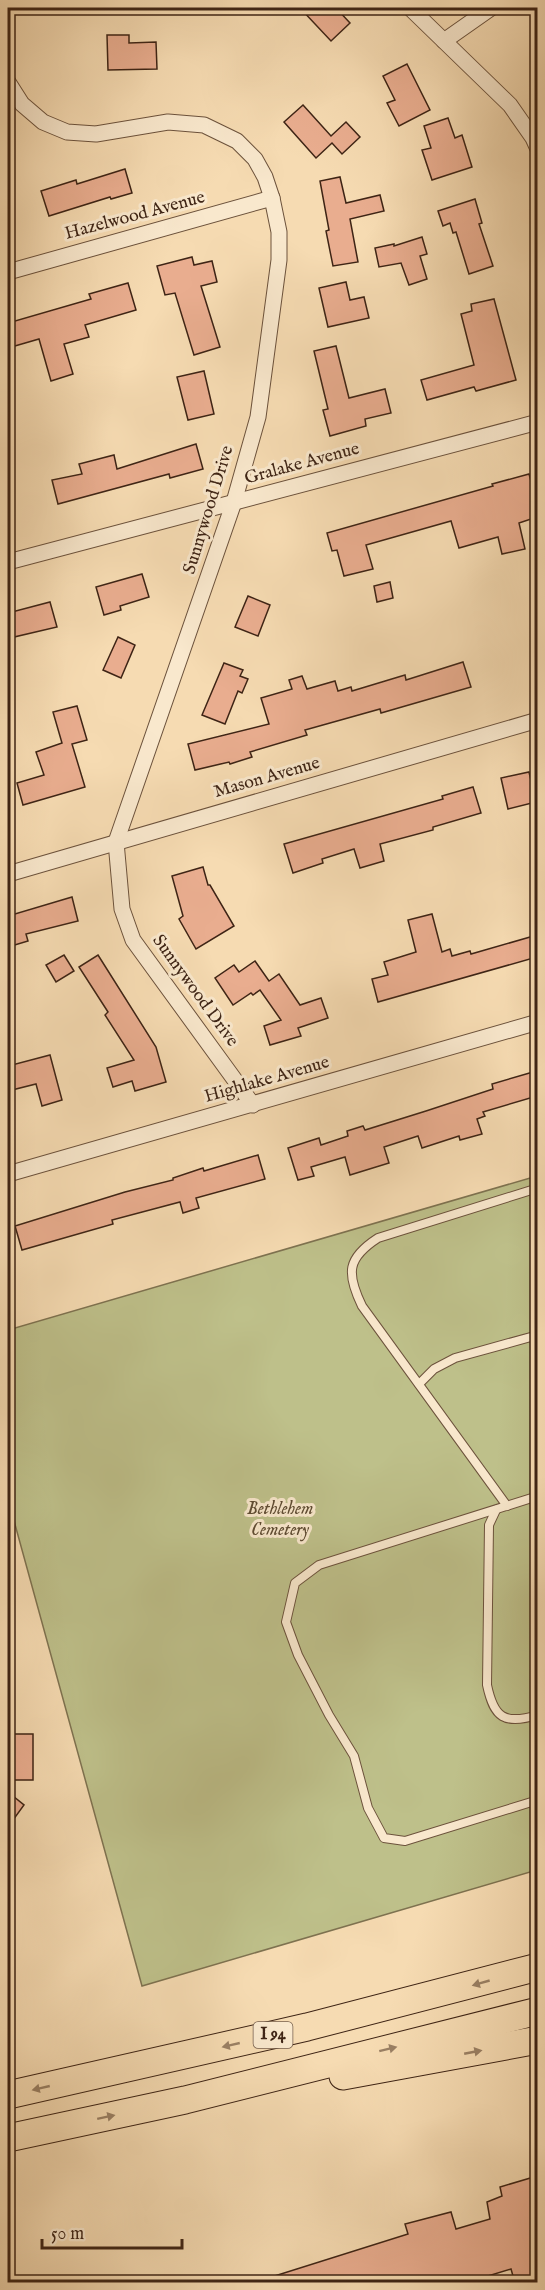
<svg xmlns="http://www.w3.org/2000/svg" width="545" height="2290" font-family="'IM FELL English',serif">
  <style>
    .green { fill: #bec08a; stroke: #7e7250; stroke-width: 1.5 }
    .building { fill: #e9ad8f; stroke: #3e2415; stroke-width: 1.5 }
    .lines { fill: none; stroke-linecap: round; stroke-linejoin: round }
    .service-casing { stroke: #6c523c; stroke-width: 10 }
    .minor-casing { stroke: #6c523c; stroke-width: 17 }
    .motorway-casing { stroke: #3e2415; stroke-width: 29 }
    .service { stroke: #f9e8cd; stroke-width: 8 }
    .minor { stroke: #f9e8cd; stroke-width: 15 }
    .motorway { stroke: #f6dbb2; stroke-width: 27 }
    .oneway { fill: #9a8064 }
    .labels { text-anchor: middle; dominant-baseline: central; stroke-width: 6; stroke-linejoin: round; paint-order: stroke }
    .shield { fill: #f9e8cd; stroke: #765f4c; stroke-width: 1.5 }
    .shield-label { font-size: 16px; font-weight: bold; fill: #3e2415 }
    .street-label { font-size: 18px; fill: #3e2415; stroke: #f9e8cd }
    .park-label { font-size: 18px; font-style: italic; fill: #5e4b32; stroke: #f9e8cd }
  </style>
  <rect width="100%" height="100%" fill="#f6dbb2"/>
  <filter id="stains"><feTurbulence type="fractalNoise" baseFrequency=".00333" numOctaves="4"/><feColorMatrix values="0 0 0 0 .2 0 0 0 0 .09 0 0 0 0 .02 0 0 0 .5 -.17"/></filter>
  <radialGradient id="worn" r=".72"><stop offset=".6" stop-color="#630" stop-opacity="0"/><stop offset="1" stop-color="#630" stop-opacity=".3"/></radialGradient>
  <polygon class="green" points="537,1176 537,1870 142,1986 8,1499 8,1330"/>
  <g class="building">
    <polygon points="300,8 336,8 350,23 331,41"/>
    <polygon points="107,35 129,35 129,43 156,42 157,69 108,70"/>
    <polygon points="407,64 430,110 399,126 387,103 395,100 383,76"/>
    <polygon points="303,105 331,136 346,122 360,137 342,154 332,143 316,158 284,122"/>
    <polygon points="448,118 455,138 462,135 472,167 432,180 422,150 431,148 424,126"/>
    <polygon points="125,169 132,193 111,199 110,197 49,216 41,191 76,180 77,184"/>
    <polygon points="340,177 346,203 380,195 384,211 350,219 358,262 333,266 326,231 329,230 320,181"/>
    <polygon points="475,199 482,223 479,224 493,266 469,274 456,232 453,233 450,223 443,226 438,211"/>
    <polygon points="422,237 427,254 420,256 427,279 409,285 401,263 379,267 375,248 394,244 394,246"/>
    <polygon points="192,257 194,265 212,261 217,282 201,286 220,347 194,355 175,293 165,295 157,266"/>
    <polygon points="346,282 350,300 364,297 369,318 328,327 319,288"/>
    <polygon points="128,283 136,310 85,325 89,337 64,344 73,374 51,381 39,339 8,348 8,323 91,299 89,294"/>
    <polygon points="494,299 516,380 476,391 474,387 427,400 421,380 474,365 461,314 472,311 471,304"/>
    <polygon points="336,346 349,398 385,389 391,413 365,419 366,426 330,436 323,410 328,409 314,351"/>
    <polygon points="204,371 214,414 188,420 177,377"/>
    <polygon points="196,444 203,469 170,478 169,474 58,504 52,480 82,474 79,464 114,455 117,469"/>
    <polygon points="529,474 537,503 537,517 519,523 525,549 502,554 498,537 459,548 451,521 366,545 373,569 344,576 337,550 332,551 327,533 493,486 492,484"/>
    <polygon points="142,574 149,597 120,606 121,610 104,615 96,587"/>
    <polygon points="390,582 393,598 377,602 374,586"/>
    <polygon points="248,596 270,605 258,636 235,627"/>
    <polygon points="50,602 57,627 14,637 8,613"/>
    <polygon points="118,637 135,645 121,678 103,670"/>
    <polygon points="463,662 471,687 381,713 380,709 305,730 307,735 250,752 252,757 230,764 229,762 195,770 188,744 269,724 261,698 292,689 289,680 302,676 307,689 335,681 338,691 351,687 352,691 405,675 406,680"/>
    <polygon points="224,663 243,670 240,676 248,679 242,693 238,691 225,724 202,715"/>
    <polygon points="77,706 87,740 72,744 85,787 23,805 17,783 44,775 36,752 62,743 53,712"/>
    <polygon points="529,772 536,802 508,809 501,778"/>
    <polygon points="473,787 481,813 433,827 433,830 380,844 384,861 360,868 354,849 322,859 323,863 293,873 284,844 443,799 442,796"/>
    <polygon points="203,867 208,885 210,885 234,926 196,949 179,919 183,916 172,876"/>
    <polygon points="72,897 78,921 26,934 28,941 8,947 8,916"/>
    <polygon points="432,914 442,952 450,949 452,956 470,951 471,954 537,935 537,957 378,1002 372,979 388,975 384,962 416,952 408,920"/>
    <polygon points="64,955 74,971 56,982 46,965"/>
    <polygon points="98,955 156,1047 166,1082 135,1091 132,1081 113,1087 107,1068 134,1060 105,1015 108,1012 79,967"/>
    <polygon points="255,961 269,981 279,974 300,1005 321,998 328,1018 298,1028 301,1036 270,1045 264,1026 281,1020 260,990 253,995 251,993 233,1005 215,978 234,965 239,972"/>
    <polygon points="50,1055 62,1100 42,1106 36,1084 8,1091 8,1066"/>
    <polygon points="533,1072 537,1096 483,1112 485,1116 477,1119 482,1134 460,1140 459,1136 422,1148 418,1136 384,1147 389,1163 350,1175 345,1157 311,1167 314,1176 298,1180 288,1148 319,1138 321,1145 348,1136 347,1131 363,1126 365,1130 426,1111 493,1089 492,1084"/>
    <polygon points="258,1155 265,1179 196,1198 199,1208 183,1213 180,1202 112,1220 113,1224 22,1250 15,1226 125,1192 173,1180 173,1178 203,1168 204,1171"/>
    <rect x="8" y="1734" width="25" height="46"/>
    <polygon points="8,1792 24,1805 8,1827"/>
    <polygon points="537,2176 537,2283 515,2283 511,2269 465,2283 266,2283 265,2279 408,2234 405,2224 451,2212 456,2229 490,2219 487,2202 502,2196 500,2187"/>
  </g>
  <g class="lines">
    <defs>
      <g id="service">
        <polyline points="419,1384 434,1369 455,1358 538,1335"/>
        <polyline points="538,1496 319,1565 295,1583 286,1622 298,1655 329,1715 354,1756 368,1808 384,1838 405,1841 538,1800"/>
        <path d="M507 1506 362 1306C346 1273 347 1258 378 1238L538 1188"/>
        <path d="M496 1510 489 1525 487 1685C494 1718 504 1725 538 1715"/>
      </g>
      <g id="minor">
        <polyline points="410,8 510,105 533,138 538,149"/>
        <polyline points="444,41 491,8"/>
        <polyline points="8,82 22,104 43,122 67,132 96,134 168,122 204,125 237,141 255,159 265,177 272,198 279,232 279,260 258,417 234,502 116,842 122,909 133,940 253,1105"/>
        <polyline points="8,272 272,198"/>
        <polyline points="8,562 538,422"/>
        <polyline points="8,874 538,720"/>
        <polyline points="8,1174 538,1022"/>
      </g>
      <g id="motorway">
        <polyline points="343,2076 538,2040"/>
        <polyline points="8,2095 307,2027 538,1967"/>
        <polyline points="8,2138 185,2100 538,2011"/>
      </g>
    </defs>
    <use href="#service" class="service-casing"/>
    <use href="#minor" class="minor-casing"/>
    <use href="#motorway" class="motorway-casing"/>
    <use href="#service" class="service"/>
    <use href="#minor" class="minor"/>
    <use href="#motorway" class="motorway"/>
  </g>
  <defs><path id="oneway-solid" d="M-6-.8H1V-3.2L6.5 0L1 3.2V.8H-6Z" transform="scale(1.5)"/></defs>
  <g class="oneway">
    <use href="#oneway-solid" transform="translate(481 1983) rotate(164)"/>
    <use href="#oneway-solid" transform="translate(231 2045) rotate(167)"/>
    <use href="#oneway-solid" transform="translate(388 2049) rotate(-14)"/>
    <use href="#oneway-solid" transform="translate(473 2052) rotate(-11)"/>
    <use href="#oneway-solid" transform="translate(41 2088) rotate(167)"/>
    <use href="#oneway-solid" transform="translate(106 2117) rotate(-12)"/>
  </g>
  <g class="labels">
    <rect class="shield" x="253.5" y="2022" width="39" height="26" rx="4.5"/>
    <g class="shield-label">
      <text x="273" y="2035">I 94</text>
    </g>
    <g class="street-label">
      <text transform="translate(135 216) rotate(-15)">Hazelwood Avenue</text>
      <text transform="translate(302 464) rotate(-15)">Gralake Avenue</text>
      <text transform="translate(209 510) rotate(-73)">Sunnywood Drive</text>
      <text transform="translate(267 778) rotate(-16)">Mason Avenue</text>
      <text transform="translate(195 991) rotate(54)">Sunnywood Drive</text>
      <text transform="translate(267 1080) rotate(-16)">Highlake Avenue</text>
    </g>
    <g class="park-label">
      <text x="280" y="1509">Bethlehem<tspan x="280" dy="21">Cemetery</tspan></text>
    </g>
  </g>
  <rect width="545" height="2290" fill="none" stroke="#f6dbb2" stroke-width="30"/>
  <rect x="9" y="9" width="527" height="2272" fill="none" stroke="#3e2415" stroke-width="3"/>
  <rect x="15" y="15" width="515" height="2260" fill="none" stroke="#3e2415" stroke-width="1.5"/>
  <path d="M42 2239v9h140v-9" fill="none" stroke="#3e2415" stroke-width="3"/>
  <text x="51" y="2239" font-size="18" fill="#3e2415" stroke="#f9e8cd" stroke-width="4.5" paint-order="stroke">50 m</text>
  <rect width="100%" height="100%" filter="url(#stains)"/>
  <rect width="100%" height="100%" fill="url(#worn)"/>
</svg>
